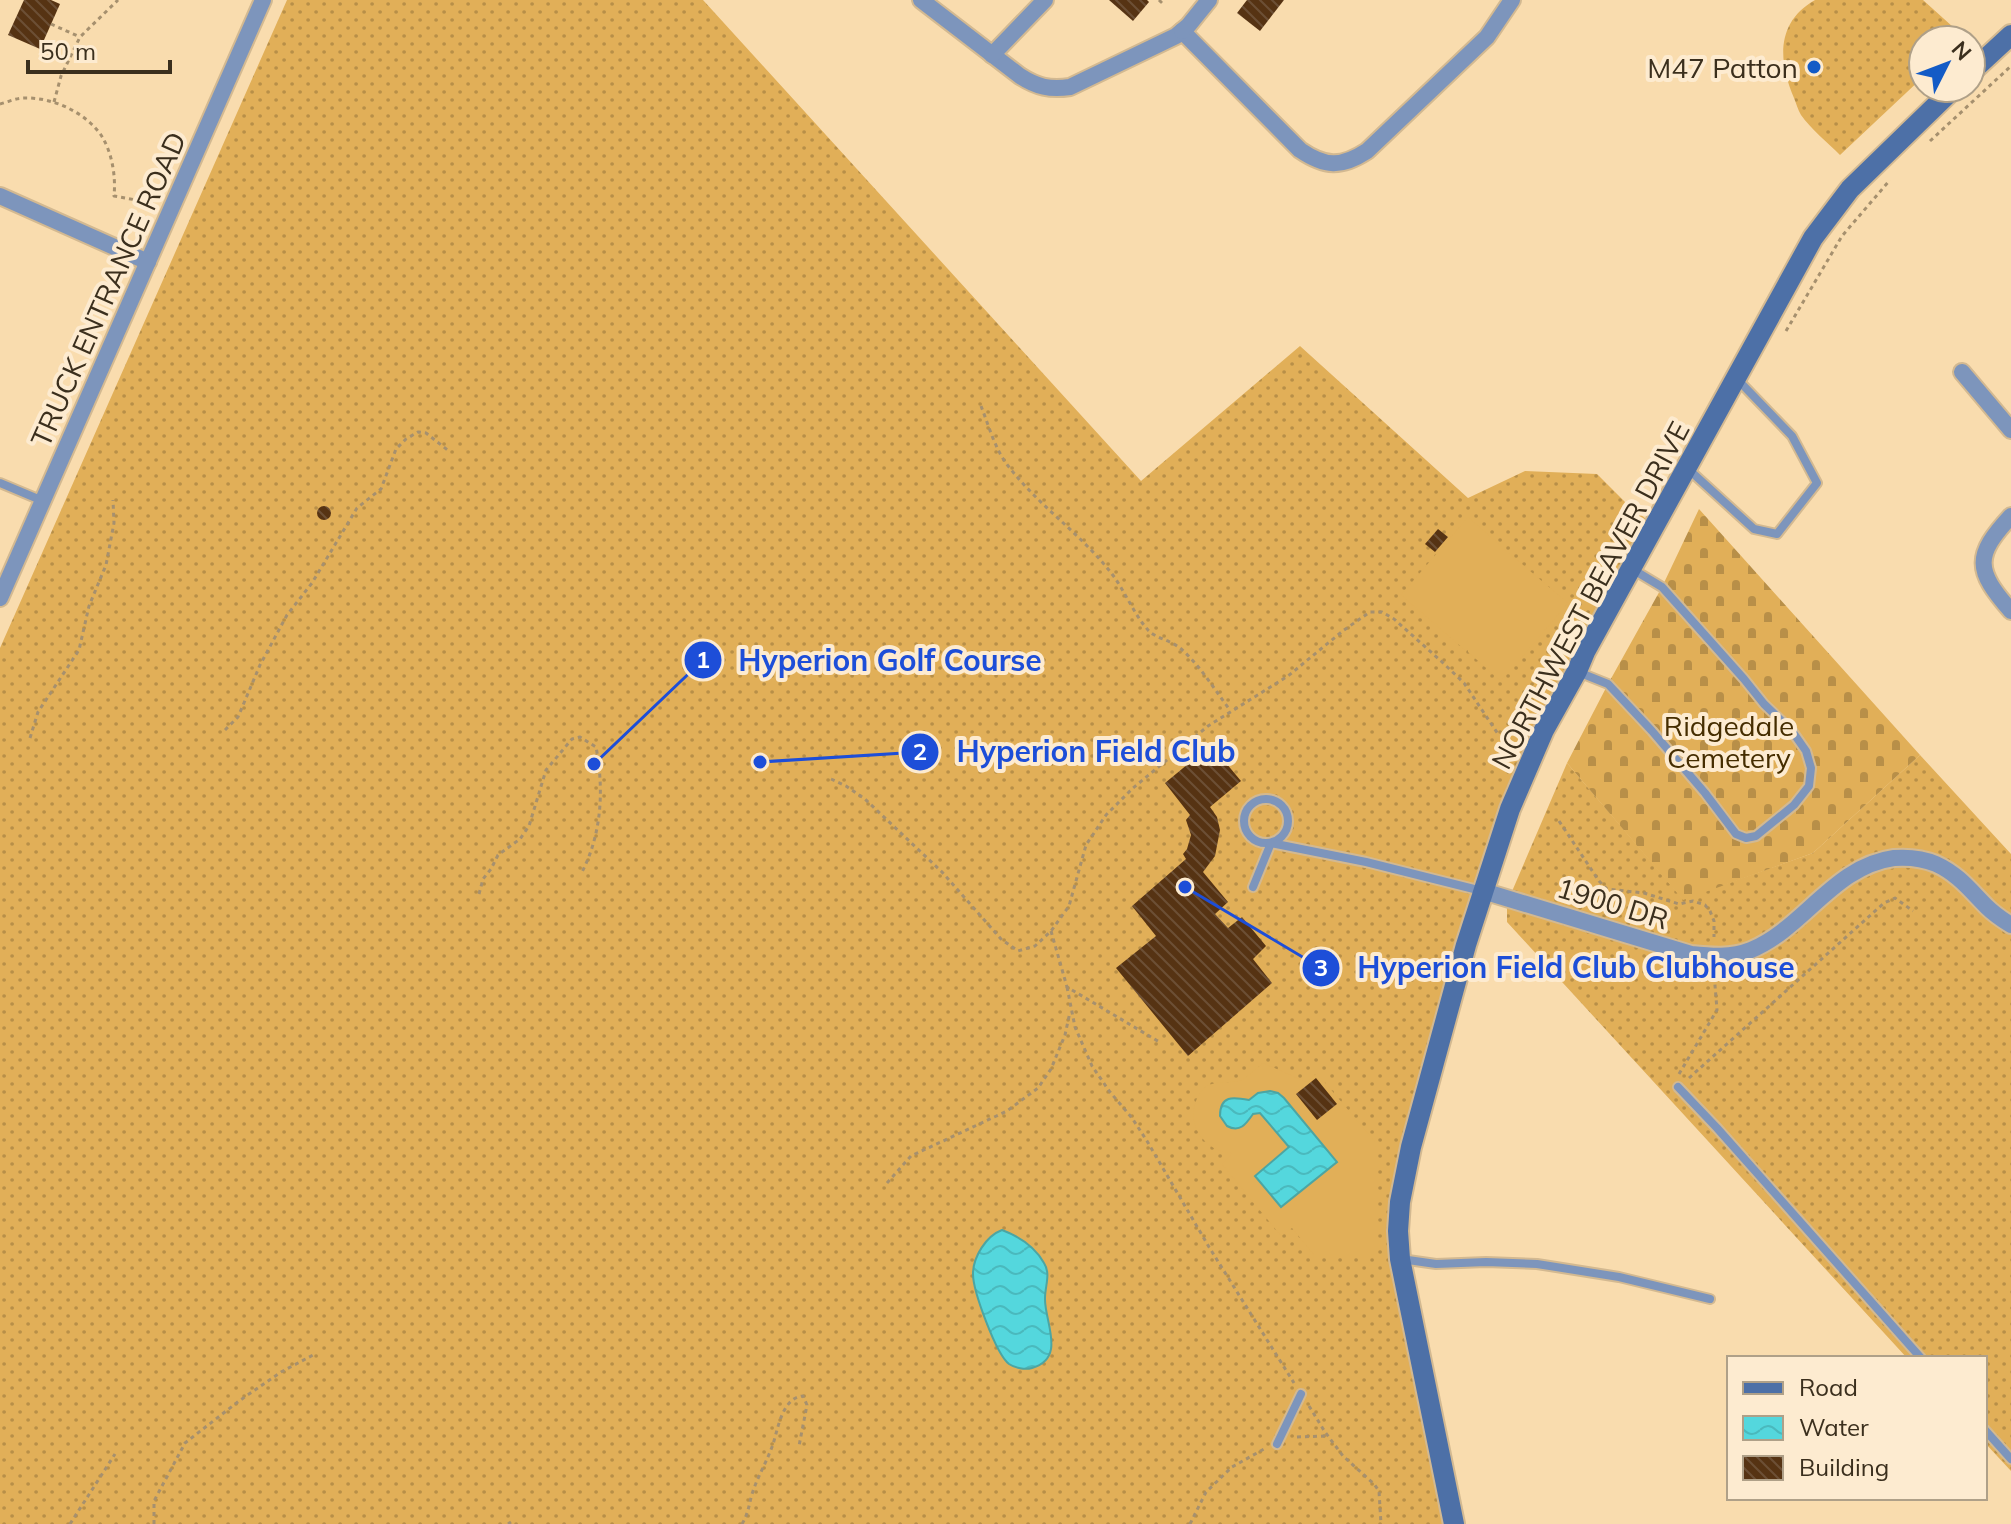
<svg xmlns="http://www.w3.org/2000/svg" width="2011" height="1524" font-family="Mulish,sans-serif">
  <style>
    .grass { fill: url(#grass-dots) }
    .cemetery { fill: url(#cemetery-stones) }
    .garden { fill: #e1af58 }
    .water { fill: url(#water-waves); stroke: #4ca5a3; stroke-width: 2 }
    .building { fill: url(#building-back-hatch) }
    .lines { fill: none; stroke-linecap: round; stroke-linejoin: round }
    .service-casing { stroke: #d3b991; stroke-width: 12 }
    .minor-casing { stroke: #d3b991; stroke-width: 20 }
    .secondary-casing { stroke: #d3b991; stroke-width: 24 }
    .path { stroke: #a6906e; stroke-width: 3; stroke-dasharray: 4 4; stroke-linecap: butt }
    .service { stroke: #7d95bc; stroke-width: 8 }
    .minor { stroke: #7d95bc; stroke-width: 16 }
    .secondary { stroke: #4d70a7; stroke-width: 20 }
    .poi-dot { fill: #135bc6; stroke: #fdebd0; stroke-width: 3 }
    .labels { text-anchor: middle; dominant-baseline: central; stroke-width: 8; stroke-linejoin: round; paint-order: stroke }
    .poi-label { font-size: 28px; fill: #3b2f1d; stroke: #fdebd0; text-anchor: end }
    .street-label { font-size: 28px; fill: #3b2f1d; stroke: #fdebd0 }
    .park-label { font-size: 28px; fill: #452d00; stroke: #fdebd0 }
    .leader { fill: none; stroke: #1d4ed8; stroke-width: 3 }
    .callout-dot { fill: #1d4ed8; stroke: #fdebd0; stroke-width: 3 }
    .mark-label { font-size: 24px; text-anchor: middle; font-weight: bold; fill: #fff }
    .callout-label { font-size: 30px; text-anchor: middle; font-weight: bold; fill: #1d4ed8; stroke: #fdebd0; stroke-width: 8; stroke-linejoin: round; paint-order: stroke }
  </style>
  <defs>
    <pattern id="grass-dots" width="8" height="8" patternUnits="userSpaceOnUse" patternTransform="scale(2)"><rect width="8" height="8" fill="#e1af58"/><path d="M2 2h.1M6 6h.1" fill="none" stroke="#b88f48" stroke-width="1.8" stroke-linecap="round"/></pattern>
    <pattern id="cemetery-stones" width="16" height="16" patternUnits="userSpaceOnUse" patternTransform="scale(2)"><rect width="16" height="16" fill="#e1af58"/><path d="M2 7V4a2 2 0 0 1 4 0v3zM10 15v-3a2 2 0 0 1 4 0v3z" fill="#b88f48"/></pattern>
    <pattern id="water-waves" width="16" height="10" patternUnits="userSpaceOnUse" patternTransform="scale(2)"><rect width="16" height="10" fill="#54d7dd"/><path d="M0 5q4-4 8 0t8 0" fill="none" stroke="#4ab9bd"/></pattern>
    <pattern id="building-back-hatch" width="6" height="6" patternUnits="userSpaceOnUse" patternTransform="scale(2)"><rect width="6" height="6" fill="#563313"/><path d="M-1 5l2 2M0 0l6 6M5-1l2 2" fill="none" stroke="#6c4f35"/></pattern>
  </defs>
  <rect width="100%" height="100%" fill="#f9dcae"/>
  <g class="grass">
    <polygon points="287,0 703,0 1141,481 1300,346 1468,498 1525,471 1597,474 1629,506 1649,521 1504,797 1482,862 1396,1177 1429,1437 1436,1489 1444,1524 0,1524 0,648"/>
    <path d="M1815 0H1923L1963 36 1959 40H1923V77L1840 155C1828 143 1810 128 1801 115 1798 110 1796 103 1794 98 1778 61 1776 22 1815 0Z"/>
    <polygon points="1920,755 2011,854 2011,1471 1985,1443 1985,1358 1907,1358 1507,922 1507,903 1567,763 1683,899 1813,853"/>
  </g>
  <polygon class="cemetery" points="1699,509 1920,755 1813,853 1683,900 1567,763 1608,684 1662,587"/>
  <g class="garden">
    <polygon points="1468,517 1500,545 1500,548 1504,549 1568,603 1501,681 1468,652 1468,650 1465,650 1438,627 1437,624 1434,623 1401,595"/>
    <path d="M1263 1063 1306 1082 1317 1073 1375 1142V1255H1314L1292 1228 1281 1236 1222 1164 1232 1154 1229 1151 1226 1153C1203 1147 1187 1125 1196 1101 1198 1096 1202 1089 1207 1086 1215 1081 1228 1083 1238 1081 1247 1079 1255 1069 1263 1063Z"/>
  </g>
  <g class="water">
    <path d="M1270 1091 1278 1093 1284 1098 1337 1162 1281 1207 1255 1176 1289 1147 1260 1113 1253 1114C1246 1124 1240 1133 1227 1126L1220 1116C1220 1095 1233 1097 1249 1100L1258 1093Z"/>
    <path d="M1002 1230C1018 1236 1035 1247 1044 1263 1051 1274 1045 1286 1045 1298 1044 1321 1067 1358 1032 1368 1025 1370 1015 1368 1009 1364 996 1354 973 1291 973 1274 973 1257 986 1236 1002 1230Z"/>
  </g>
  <g class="building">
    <polygon points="24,0 51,0 60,4 40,49 8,35"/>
    <polygon points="1109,0 1147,0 1149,2 1133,21"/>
    <polygon points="1247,0 1284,0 1260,31 1237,13"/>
    <circle cx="324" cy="513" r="7"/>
    <polygon points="1438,529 1448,537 1435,552 1425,544"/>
    <polygon points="1211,745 1241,781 1210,807 1217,817 1220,830 1215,856 1203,872 1228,902 1215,914 1228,928 1242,917 1266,946 1253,959 1272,983 1188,1056 1116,968 1156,936 1132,906 1186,859 1183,854 1187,849 1191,835 1186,820 1190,815 1165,783"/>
    <polygon points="1316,1078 1337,1104 1317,1120 1296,1094"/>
  </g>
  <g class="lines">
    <defs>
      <g id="service">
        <polyline points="1687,468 1754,529 1777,534 1817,483 1792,436 1737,379"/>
        <polyline points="0,483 43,501"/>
        <polyline points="1578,672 1608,684 1652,731 1705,793 1736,834 1746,838 1756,836 1794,805 1809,786 1811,768 1806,751 1792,731 1764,704 1744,679 1662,587 1632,569"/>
        <circle cx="1266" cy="821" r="22"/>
        <polyline points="1253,887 1271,843 1366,862 1482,891"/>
        <polyline points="1678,1087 1717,1128 1921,1358"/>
        <polyline points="1401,1259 1436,1264 1486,1262 1537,1264 1619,1277 1710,1299"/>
        <polyline points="1985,1430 2011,1459"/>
        <polyline points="1277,1444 1301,1394"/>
      </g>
      <g id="minor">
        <path d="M921 0 1020 76C1037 87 1050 90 1070 87L1176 36 1182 31 1300 150C1325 167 1341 168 1367 151L1487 37 1512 0"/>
        <polyline points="1182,31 1188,26 1209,0"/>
        <polyline points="992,55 1045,0"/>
        <polyline points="0,196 148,262"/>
        <polyline points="1962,372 2011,430"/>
        <path d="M2011 516C1974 556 1975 570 2011 611"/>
        <polyline points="0,598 263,0"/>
        <path d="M1483 891 1691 954C1711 956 1731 958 1751 950 1804 928 1834 866 1894 858 1908 857 1922 858 1936 864 1958 874 1970 890 1987 907 1994 914 2003 920 2011 925"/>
      </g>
      <g id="secondary">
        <polyline points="1971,72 2011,35"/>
        <polyline points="1454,1524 1400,1259 1398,1231 1400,1202 1411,1147 1466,945 1510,809 1544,730 1577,671 1585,652 1813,238 1850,189 1954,88"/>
      </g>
    </defs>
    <use href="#service" class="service-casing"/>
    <use href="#minor" class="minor-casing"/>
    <use href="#secondary" class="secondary-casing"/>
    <g class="path">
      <polyline points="1159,0 1161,2 1162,0"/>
      <polyline points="51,24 80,37"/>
      <polyline points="54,102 61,76 80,37 118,0"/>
      <path d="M0 104C8 102 16 98 24 98 52 97 85 112 101 135 112 152 116 176 114 196L153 203"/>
      <polyline points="1930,141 2011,66"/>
      <polyline points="1786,331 1842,236 1890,180"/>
      <path d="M981 406C989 426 995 450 1009 467 1039 506 1081 534 1112 574 1125 591 1133 613 1148 630 1155 638 1170 640 1180 648 1200 665 1214 689 1230 710"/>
      <polyline points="225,730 238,717 260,665 287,615 312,583 357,508 381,489 396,449 406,439 418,432 426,433 450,452"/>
      <polyline points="30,738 38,712 79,650 89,606 106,565 114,523 113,500"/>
      <polyline points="831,779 846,786 865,799 942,872 1001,939 1018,951 1035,946 1051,931 1069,906 1086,845 1106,815 1133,788 1208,726 1288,676 1344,630 1370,612 1382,612 1394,619 1441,661 1464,683 1498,734"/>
      <polyline points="1559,821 1599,881 1607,889 1644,893 1679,904 1693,901 1705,905 1710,911 1714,921 1714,937"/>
      <path d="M479 894 483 879 491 869 498 855 520 839 529 826 546 770 572 739 580 737 596 747C604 789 602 833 582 872"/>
      <polyline points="1051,931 1067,987 1161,1043"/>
      <polyline points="1067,987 1075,1027 1092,1066 1110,1092 1132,1118 1147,1141 1209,1247 1294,1383"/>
      <polyline points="1679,1074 1717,1010 1714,973"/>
      <polyline points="1689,1078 1884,903 1895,898 1913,911"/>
      <polyline points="887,1183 911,1156 1007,1111 1038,1088 1051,1069 1065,1035 1070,1012"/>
      <polyline points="1309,1406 1325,1432 1343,1456 1374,1484 1379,1491 1381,1524"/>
      <polyline points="1297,1437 1326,1436"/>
      <polyline points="70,1524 115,1454"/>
      <polyline points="154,1524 154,1501 185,1443 239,1401 281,1372 313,1355"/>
      <polyline points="508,1524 511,1522"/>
      <path d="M742 1524C748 1514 749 1505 752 1494 757 1478 766 1463 772 1447 778 1431 781 1398 803 1396L807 1405 799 1446"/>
      <polyline points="1190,1524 1206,1492 1232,1467 1264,1449"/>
    </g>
    <use href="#service" class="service"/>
    <use href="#minor" class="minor"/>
    <use href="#secondary" class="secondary"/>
  </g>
  <circle class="poi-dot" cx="1814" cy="67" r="8"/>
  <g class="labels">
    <g class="poi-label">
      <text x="1798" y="67">M47 Patton</text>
    </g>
    <g class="street-label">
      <text transform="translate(108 289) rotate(-66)">TRUCK ENTRANCE ROAD</text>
      <text transform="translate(1590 595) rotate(-62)">NORTHWEST BEAVER DRIVE</text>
      <text transform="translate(1613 903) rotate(17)">1900 DR</text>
    </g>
    <g class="park-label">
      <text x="1729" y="725">Ridgedale<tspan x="1729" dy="32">Cemetery</tspan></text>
    </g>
  </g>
  <path class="leader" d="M594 764L703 660M760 762L920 752M1185 887L1321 968"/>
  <g class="callout-dot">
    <circle cx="594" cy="764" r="8"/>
    <circle cx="760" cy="762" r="8"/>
    <circle cx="1185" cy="887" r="8"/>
    <circle cx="703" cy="660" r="20"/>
    <circle cx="920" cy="752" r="20"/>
    <circle cx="1321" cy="968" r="20"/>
  </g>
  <g class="mark-label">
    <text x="703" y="668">1</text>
    <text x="920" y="760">2</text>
    <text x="1321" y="976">3</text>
  </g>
  <g class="callout-label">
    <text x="890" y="671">Hyperion Golf Course</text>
    <text x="1096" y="762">Hyperion Field Club</text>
    <text x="1576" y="978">Hyperion Field Club Clubhouse</text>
  </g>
  <rect x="1727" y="1356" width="260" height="144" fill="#fdebd0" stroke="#afa088" stroke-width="2"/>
  <rect x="1743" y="1382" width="40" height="12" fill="#4d70a7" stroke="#afa088" stroke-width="2"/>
  <text x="1799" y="1396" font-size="24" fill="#3b2f1d">Road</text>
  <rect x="1743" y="1416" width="40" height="24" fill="url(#water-waves)" stroke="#afa088" stroke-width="2"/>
  <text x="1799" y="1436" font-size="24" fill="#3b2f1d">Water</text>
  <rect x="1743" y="1456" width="40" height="24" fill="url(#building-back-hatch)" stroke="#afa088" stroke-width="2"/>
  <text x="1799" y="1476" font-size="24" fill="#3b2f1d">Building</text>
  <g transform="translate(1947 64) rotate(48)"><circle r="38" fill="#fdebd0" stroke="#afa088" stroke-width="2"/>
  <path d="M0-6L14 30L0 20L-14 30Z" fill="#135bc6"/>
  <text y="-12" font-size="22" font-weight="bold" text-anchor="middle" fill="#3b2f1d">N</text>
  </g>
  <path d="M28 60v12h142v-12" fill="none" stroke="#3b2f1d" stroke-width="4"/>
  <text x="40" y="60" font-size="24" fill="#3b2f1d" stroke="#fdebd0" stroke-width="6" paint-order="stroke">50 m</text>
</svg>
